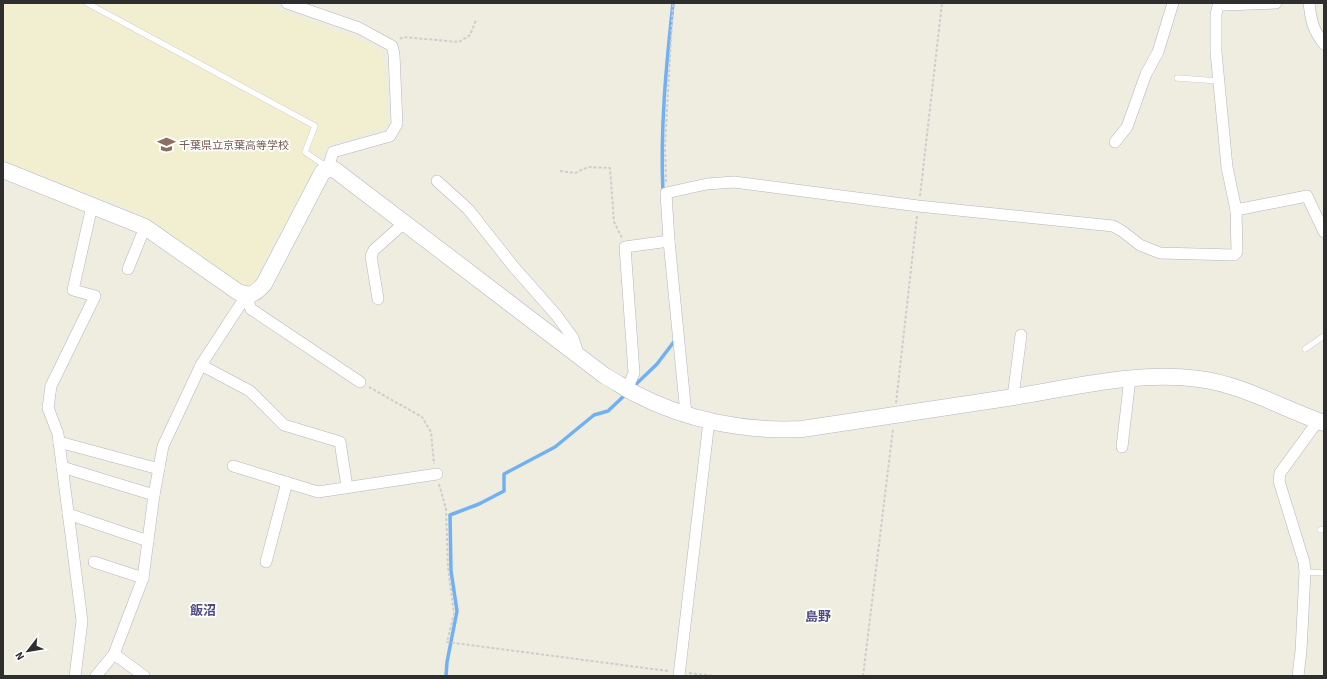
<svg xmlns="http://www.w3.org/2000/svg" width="1327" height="679" font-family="'Source Sans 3','Noto Sans JP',sans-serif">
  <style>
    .education { fill: #f1efcf }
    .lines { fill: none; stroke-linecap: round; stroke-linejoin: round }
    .stream { stroke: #70b0f5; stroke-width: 3.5 }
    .lane-casing { stroke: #b4b4c1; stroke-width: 6 }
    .street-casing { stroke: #b4b4c1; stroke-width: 12 }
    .secondary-casing { stroke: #b4b4c1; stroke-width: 17 }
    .path { stroke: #cdcdcd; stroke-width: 2; stroke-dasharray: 3 2; stroke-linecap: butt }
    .lane { stroke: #fff; stroke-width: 5.5 }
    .street { stroke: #fff; stroke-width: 11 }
    .secondary { stroke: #fff; stroke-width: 16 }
    .labels { text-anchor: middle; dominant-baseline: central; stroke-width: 3.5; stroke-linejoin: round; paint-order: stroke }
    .education-label { font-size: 11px; fill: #785e54; stroke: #fff; text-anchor: start }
    .quarter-label { font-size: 13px; font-weight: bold; fill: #4f4b82; stroke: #fff }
  </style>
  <rect width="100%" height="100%" fill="#efede0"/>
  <polygon class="education" points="3,3 261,3 355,38 378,49 384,56 387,123 381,129 333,143 326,147 253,283 242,286 230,281 155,224 135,212 113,202 27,172 3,161"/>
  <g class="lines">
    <g class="stream">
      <path d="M663 193C660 129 666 67 673 3"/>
      <polyline points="632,388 657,364 676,339"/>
      <polyline points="446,676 447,662 457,611 451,571 450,515 479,504 504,491 504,474 555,447 594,415 608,411 626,394"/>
    </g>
    <defs>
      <g id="lane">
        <polyline points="87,3 315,126 305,152 327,167"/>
        <polyline points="1177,78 1219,81"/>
        <polyline points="1305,349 1324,336"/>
        <polyline points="1320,530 1324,529"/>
        <polyline points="1305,572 1324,573"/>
      </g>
      <g id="street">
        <polyline points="287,3 359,28 392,46 394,54 397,124 390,136 333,152 328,168"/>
        <polyline points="1219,3 1224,5 1276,3"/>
        <path d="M1309 3C1311 21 1313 30 1324 44"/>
        <polyline points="1115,142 1127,127 1146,74 1158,52 1173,3"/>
        <polyline points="437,181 468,209 513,266 557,316 573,338 579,356"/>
        <polyline points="1236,210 1307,196 1324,232"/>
        <polyline points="128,269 145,227"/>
        <polyline points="246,296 251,309 360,382"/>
        <polyline points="378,299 371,256 374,250 404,223"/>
        <polyline points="201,365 250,391 284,425 340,442 347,487"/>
        <polyline points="627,389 634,373 625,247 669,241"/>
        <polyline points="1013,397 1021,335"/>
        <polyline points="686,414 669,241 666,193 707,184 734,182 918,206 1113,226 1122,231 1140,245 1160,253 1234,255 1237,252 1236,210 1227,167 1216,52 1216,14 1219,3"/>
        <polyline points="59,442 159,469"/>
        <polyline points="1122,447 1130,378"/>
        <polyline points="233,466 318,492 437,474"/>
        <polyline points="62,467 154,495"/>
        <polyline points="68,514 148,541"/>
        <polyline points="94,562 143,578"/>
        <polyline points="266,562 287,482"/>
        <polyline points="114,654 144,676"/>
        <polyline points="75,676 82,621 58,434 48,408 51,386 95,296 73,290 92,206"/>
        <polyline points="96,676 114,654 143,578 154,495 163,446 201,365 246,296"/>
        <polyline points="679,676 709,421"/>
        <polyline points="1298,676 1301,651 1305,572 1304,562 1279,481 1280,473 1318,421"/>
      </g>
      <path id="secondary" d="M3 170 145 227 238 292C251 297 255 294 264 284L322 173 328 168 335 170 605 376C615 381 624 388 634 393 685 420 745 432 802 429 872 418 943 408 1014 397 1075 387 1137 371 1199 379 1241 384 1284 409 1324 423"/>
    </defs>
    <use href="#lane" class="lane-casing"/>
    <use href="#street" class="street-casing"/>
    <use href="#secondary" class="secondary-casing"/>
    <g class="path">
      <polyline points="400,39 403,37 459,42 470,35 476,20"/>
      <polyline points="560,171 575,173 588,167 610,168 614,222 622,238"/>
      <polyline points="666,182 665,146 673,3"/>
      <polyline points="920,196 942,3"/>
      <polyline points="369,387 422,417 431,432 434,464"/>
      <polyline points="896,403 917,216"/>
      <polyline points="439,484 446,509 448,567 454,614 447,642 668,671"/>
      <polyline points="689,673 715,676"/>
      <polyline points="863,676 893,429"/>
    </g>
    <use href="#lane" class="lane"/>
    <use href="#street" class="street"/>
    <use href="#secondary" class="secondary"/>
  </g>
  <defs>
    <symbol id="school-bare" viewBox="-9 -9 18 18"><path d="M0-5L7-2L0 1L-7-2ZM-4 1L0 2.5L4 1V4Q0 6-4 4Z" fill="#8d6e63" stroke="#fff" stroke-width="2.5" paint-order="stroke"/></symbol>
  </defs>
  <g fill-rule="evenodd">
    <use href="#school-bare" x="154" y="132" width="25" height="25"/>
  </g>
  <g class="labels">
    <g class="education-label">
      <text x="179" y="145">千葉県立京葉高等学校</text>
    </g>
    <g class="quarter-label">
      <text x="203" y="611">飯沼</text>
      <text x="818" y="617">島野</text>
    </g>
  </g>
  <rect width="1327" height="679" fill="none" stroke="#2e2e2e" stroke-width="8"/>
  <g transform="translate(28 651) rotate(239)" stroke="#ffffff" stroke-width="3" paint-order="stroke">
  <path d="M0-3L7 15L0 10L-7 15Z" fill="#2e2e2e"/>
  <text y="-6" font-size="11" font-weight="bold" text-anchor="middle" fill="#2e2e2e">N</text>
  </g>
</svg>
